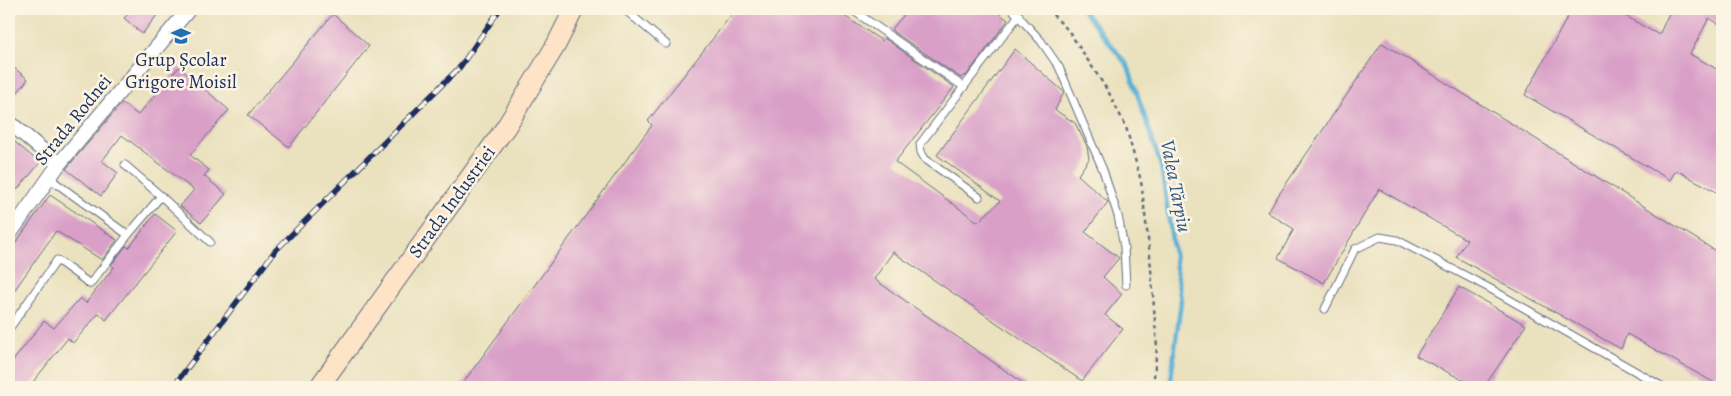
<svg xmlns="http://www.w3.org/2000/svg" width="1731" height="396" font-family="Alegreya,serif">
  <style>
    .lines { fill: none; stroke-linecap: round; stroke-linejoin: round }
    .stream { stroke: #59b0d6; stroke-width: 4.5 }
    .building { fill: #d99fc7 }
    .lane-casing { stroke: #636d80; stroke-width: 9 }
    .street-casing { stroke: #636d80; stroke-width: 16 }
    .secondary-casing { stroke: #636d80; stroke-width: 21 }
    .path { stroke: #636d80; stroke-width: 2.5; stroke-dasharray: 4 4; stroke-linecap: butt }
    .lane { stroke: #fff; stroke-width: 7 }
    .street { stroke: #fff; stroke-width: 14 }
    .secondary { stroke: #fee4c6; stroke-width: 19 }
    .rail-casing { stroke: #1b2f5e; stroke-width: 5.5 }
    .rail { stroke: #fcf5e5; stroke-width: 4; stroke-dasharray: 11; stroke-linecap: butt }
    .labels { text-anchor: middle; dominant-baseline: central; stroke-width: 5; stroke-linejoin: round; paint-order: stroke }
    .poi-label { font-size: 19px; fill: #1b2f5e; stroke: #fcf5e5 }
    .street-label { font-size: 19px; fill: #1b2f5e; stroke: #fcf5e5 }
    .water-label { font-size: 20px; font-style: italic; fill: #2e5682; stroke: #fcf5e5 }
  </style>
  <rect width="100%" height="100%" fill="#fcf5e5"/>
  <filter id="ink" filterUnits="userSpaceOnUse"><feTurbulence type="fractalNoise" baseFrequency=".02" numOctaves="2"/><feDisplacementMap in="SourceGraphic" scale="10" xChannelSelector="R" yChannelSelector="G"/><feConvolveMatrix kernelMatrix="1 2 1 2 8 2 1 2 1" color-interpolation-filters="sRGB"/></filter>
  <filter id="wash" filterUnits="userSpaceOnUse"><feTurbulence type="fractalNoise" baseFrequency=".0096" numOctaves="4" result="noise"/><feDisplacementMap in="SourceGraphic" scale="20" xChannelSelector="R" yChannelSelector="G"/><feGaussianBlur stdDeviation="1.12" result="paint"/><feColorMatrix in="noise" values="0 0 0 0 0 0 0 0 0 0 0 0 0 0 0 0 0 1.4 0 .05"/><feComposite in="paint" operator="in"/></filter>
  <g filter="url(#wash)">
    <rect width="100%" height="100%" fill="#eae1be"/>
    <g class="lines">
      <polyline class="stream" points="1082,9 1128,66 1161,166 1181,301 1170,387"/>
    </g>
    <g id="blocks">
      <g class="building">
        <polygon points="133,9 162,9 142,34 124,18"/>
        <polygon points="736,9 834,9 882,41 884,38 954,87 895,162 978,222 1000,201 937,155 1015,49 1064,92 1055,110 1075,123 1087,146 1089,159 1078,175 1108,202 1085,232 1119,258 1103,277 1122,294 1105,315 1123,329 1082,381 893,252 874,279 1029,387 460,387 652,125 648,121"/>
        <polygon points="909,9 993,9 1008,20 966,76 964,75 961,78 891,30"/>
        <polygon points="1572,9 1613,9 1659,35 1671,9 1722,9 1722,26 1709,18 1690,54 1722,72 1722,195 1676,170 1670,180 1525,95"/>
        <polygon points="333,14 369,46 289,147 248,115"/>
        <polygon points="1382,43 1722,255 1722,387 1627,334 1621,349 1456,257 1467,240 1379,189 1324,283 1278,258 1294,229 1267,212"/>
        <polygon points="9,64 28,79 9,103"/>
        <polygon points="179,67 229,110 190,155 209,170 204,176 226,194 201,223 180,206 194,190 122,135 102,161 118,173 101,196 66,169 122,103 138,115"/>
        <polygon points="9,137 40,163 17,190 9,182"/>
        <polygon points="50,195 117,240 102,260 56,231 9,298 9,252"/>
        <polygon points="155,214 177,231 106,320 99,313 73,343 68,338 29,387 9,387 9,366 44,321 54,328 80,298 86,303 114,267 111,265 126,246 129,248"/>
        <polygon points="1459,287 1526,325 1484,387 1477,387 1416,356"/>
      </g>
    </g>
  </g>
  <g filter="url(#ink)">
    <use href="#blocks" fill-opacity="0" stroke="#636d80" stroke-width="1"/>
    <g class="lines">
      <defs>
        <g id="lane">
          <polyline points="624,9 666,44"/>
          <polyline points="851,9 964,87"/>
          <polyline points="1012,9 1041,41 1059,67 1103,170 1118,216 1124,247 1126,285"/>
          <polyline points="125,165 161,196 128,235"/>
          <polyline points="161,196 210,242"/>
          <polyline points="979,197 925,159 921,152 920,144 1019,15"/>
          <polyline points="1325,309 1355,249 1380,237 1397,240 1489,288 1663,387"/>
          <polyline points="9,329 57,260 90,284 128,235 49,178"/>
        </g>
        <g id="street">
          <polyline points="9,122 59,164"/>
          <polyline points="9,235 59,164 189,9"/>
        </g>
        <polyline id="secondary" points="319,387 506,127 556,45 574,9"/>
      </defs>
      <use href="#lane" class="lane-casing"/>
      <use href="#street" class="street-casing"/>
      <use href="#secondary" class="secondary-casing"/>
      <polyline class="path" points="1047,9 1068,30 1108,91 1126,127 1141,181 1150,256 1157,347 1153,387"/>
      <use href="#lane" class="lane"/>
      <use href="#street" class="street"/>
      <use href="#secondary" class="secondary"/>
      <defs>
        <polyline id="rail" points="173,387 275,251 460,67 500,9"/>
      </defs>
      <use href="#rail" class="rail-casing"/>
      <use href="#rail" class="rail"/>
    </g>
  </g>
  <defs>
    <symbol id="university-bare" viewBox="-9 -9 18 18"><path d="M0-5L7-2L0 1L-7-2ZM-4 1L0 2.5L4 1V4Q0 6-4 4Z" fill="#1f6fb2" stroke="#fcf5e5" stroke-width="2.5" paint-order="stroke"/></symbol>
  </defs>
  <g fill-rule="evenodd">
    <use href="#university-bare" x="167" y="22" width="28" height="28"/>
  </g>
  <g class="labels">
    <g class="poi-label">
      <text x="181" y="60">Grup Școlar<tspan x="181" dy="22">Grigore Moisil</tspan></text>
    </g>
    <g class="street-label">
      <text transform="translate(73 120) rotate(-51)">Strada Rodnei</text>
      <text transform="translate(452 202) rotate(-54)">Strada Industriei</text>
    </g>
    <g class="water-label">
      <text transform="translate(1176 186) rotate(79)">Valea Tărpiu</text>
    </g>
  </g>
  <rect width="1731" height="396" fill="none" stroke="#fcf5e5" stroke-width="30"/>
</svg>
